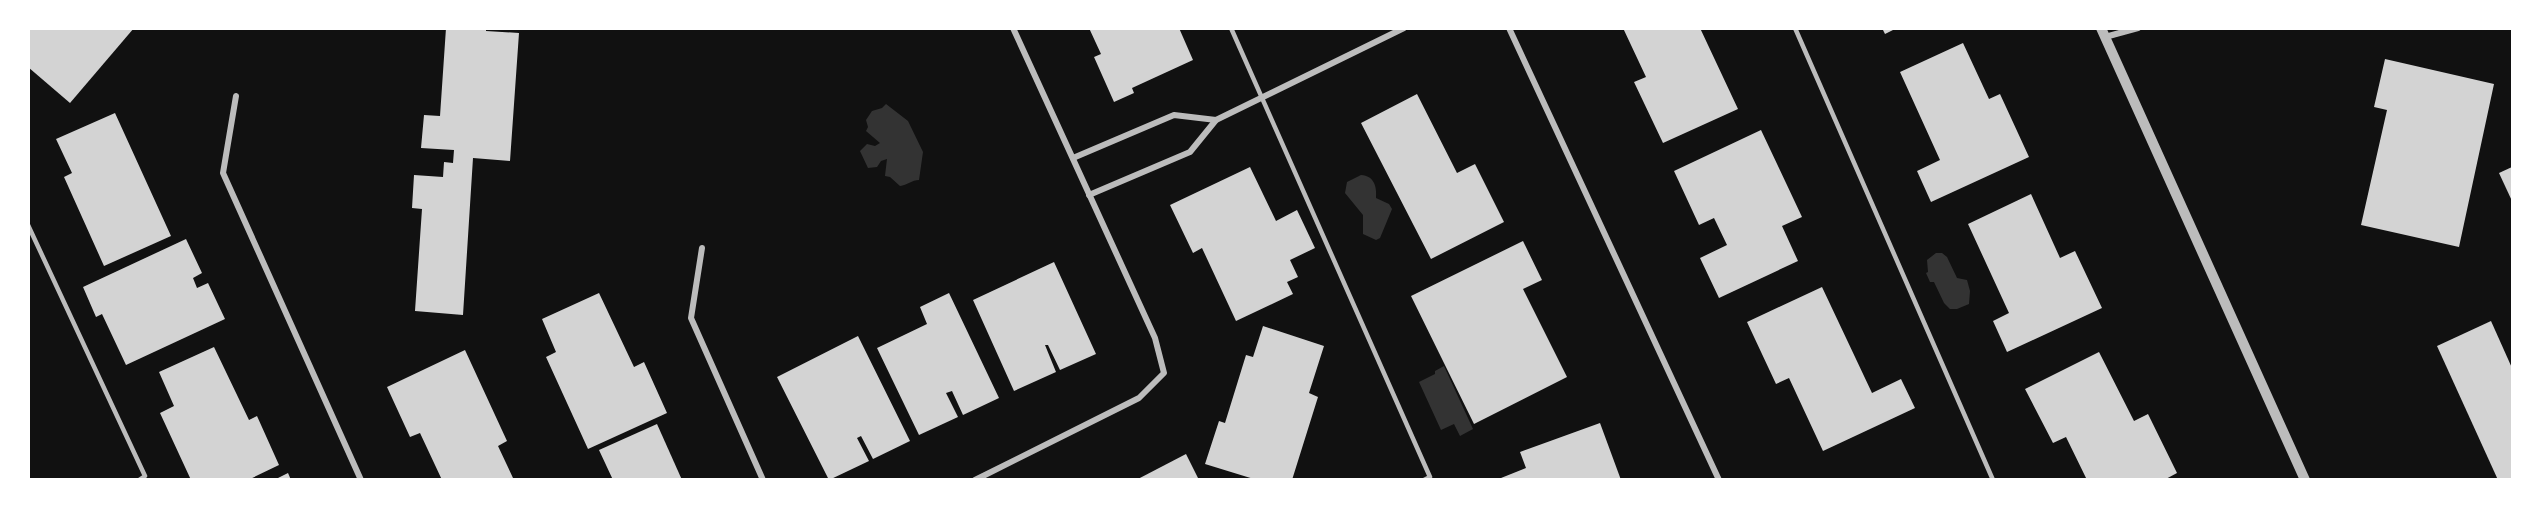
<svg xmlns="http://www.w3.org/2000/svg" width="2541" height="508" font-family="'Source Sans 3',sans-serif">
  <style>
    .water { fill: #333 }
    .building { fill: #d3d3d3 }
    .lines { fill: none; stroke-linecap: round; stroke-linejoin: round }
    .service { stroke: #bcbcbc; stroke-width: 4.5 }
    .minor { stroke: #bcbcbc; stroke-width: 6 }
    .tertiary { stroke: #bcbcbc; stroke-width: 10 }
  </style>
  <rect width="100%" height="100%" fill="#111"/>
  <g class="water">
    <path d="M886 104 908 121 923 152 919 180C912 180 907 185 900 186L890 177 885 176 887 159 881 161 877 167 868 168 860 151 867 144 875 146 880 143 866 131 868 127 866 120 872 111 882 108Z"/>
    <path d="M1361 175C1374 176 1377 186 1376 198L1389 204 1392 209 1380 238 1376 240 1363 234V215L1345 193 1347 182Z"/>
    <polygon points="1936,253 1942,253 1947,257 1957,278 1967,280 1970,291 1969,304 1957,309 1950,309 1944,303 1934,282 1930,282 1926,273 1928,272 1927,260"/>
    <polygon points="1444,366 1473,429 1460,436 1454,424 1441,430 1419,382 1435,374 1435,371"/>
  </g>
  <g class="building">
    <polygon points="28,28 134,28 70,103 28,67"/>
    <polygon points="446,28 486,28 486,31 519,33 510,161 473,158 463,315 415,311 422,209 412,208 414,175 443,177 444,162 453,163 454,150 421,148 424,115 440,116"/>
    <polygon points="1089,28 1179,28 1193,60 1132,88 1134,93 1114,102 1094,57 1101,54"/>
    <polygon points="1623,28 1700,28 1738,109 1663,143 1634,82 1646,77"/>
    <polygon points="1882,28 1897,28 1885,34"/>
    <polygon points="1963,43 1989,99 2000,94 2029,157 1931,202 1917,171 1940,160 1900,72"/>
    <polygon points="2385,59 2494,84 2459,247 2361,225 2387,110 2374,107"/>
    <polygon points="1417,94 1457,173 1475,164 1504,222 1431,259 1361,123"/>
    <polygon points="115,113 171,236 104,266 64,177 72,173 56,139"/>
    <polygon points="1761,130 1802,217 1782,226 1798,261 1719,298 1700,258 1727,245 1714,218 1699,225 1674,171"/>
    <polygon points="1250,167 1276,221 1297,210 1315,248 1290,260 1298,277 1287,282 1293,294 1236,321 1202,248 1193,253 1170,205"/>
    <polygon points="2512,167 2512,201 2499,173"/>
    <polygon points="2031,194 2060,258 2075,251 2102,308 2007,352 1993,321 2009,313 1968,224"/>
    <polygon points="186,239 202,273 193,278 197,288 208,283 225,319 126,365 102,314 96,317 83,287"/>
    <polygon points="1523,241 1542,280 1523,289 1567,377 1474,424 1411,296"/>
    <polygon points="1054,262 1096,354 1060,370 1048,345 1045,345 1056,372 1014,391 973,300"/>
    <polygon points="1822,287 1872,393 1901,379 1915,408 1823,451 1789,378 1776,384 1747,322"/>
    <polygon points="599,293 634,367 644,362 667,413 588,449 546,357 556,352 542,319"/>
    <polygon points="949,293 999,398 963,415 952,391 946,393 958,417 919,435 877,348 927,324 920,307"/>
    <polygon points="2491,321 2512,368 2512,480 2498,480 2437,346"/>
    <polygon points="1263,326 1324,346 1309,393 1318,397 1292,480 1257,480 1205,464 1219,421 1225,423 1246,355 1253,357"/>
    <polygon points="858,336 910,441 873,459 861,436 857,438 869,461 829,480 777,377"/>
    <polygon points="214,347 249,420 257,416 279,465 248,480 191,480 160,413 174,406 159,372"/>
    <polygon points="465,350 507,441 498,446 513,478 511,480 442,480 420,433 410,437 387,387"/>
    <polygon points="2099,352 2134,421 2148,414 2177,473 2164,480 2087,480 2066,437 2053,443 2025,389"/>
    <polygon points="1600,423 1621,480 1496,480 1526,468 1520,452"/>
    <polygon points="657,424 682,480 613,480 599,450"/>
    <polygon points="1186,454 1199,480 1136,480"/>
    <polygon points="288,473 291,480 274,480"/>
  </g>
  <g class="lines">
    <g class="service">
      <polyline points="1231,28 1430,477 1424,480"/>
      <polyline points="1795,28 1993,480"/>
      <polyline points="28,225 145,476 139,480"/>
    </g>
    <g class="minor">
      <polyline points="1509,28 1719,480"/>
      <polyline points="2105,37 2138,28"/>
      <polyline points="236,96 223,173 361,480"/>
      <polyline points="1073,158 1174,115 1216,120"/>
      <polyline points="1089,195 1190,152 1216,120 1404,28"/>
      <polyline points="702,248 691,318 763,480"/>
      <polyline points="975,480 1139,398 1164,373 1155,338 1013,28"/>
    </g>
    <polyline class="tertiary" points="2101,28 2305,480"/>
  </g>
  <rect width="2541" height="508" fill="none" stroke="#ffffff" stroke-width="60"/>
</svg>
